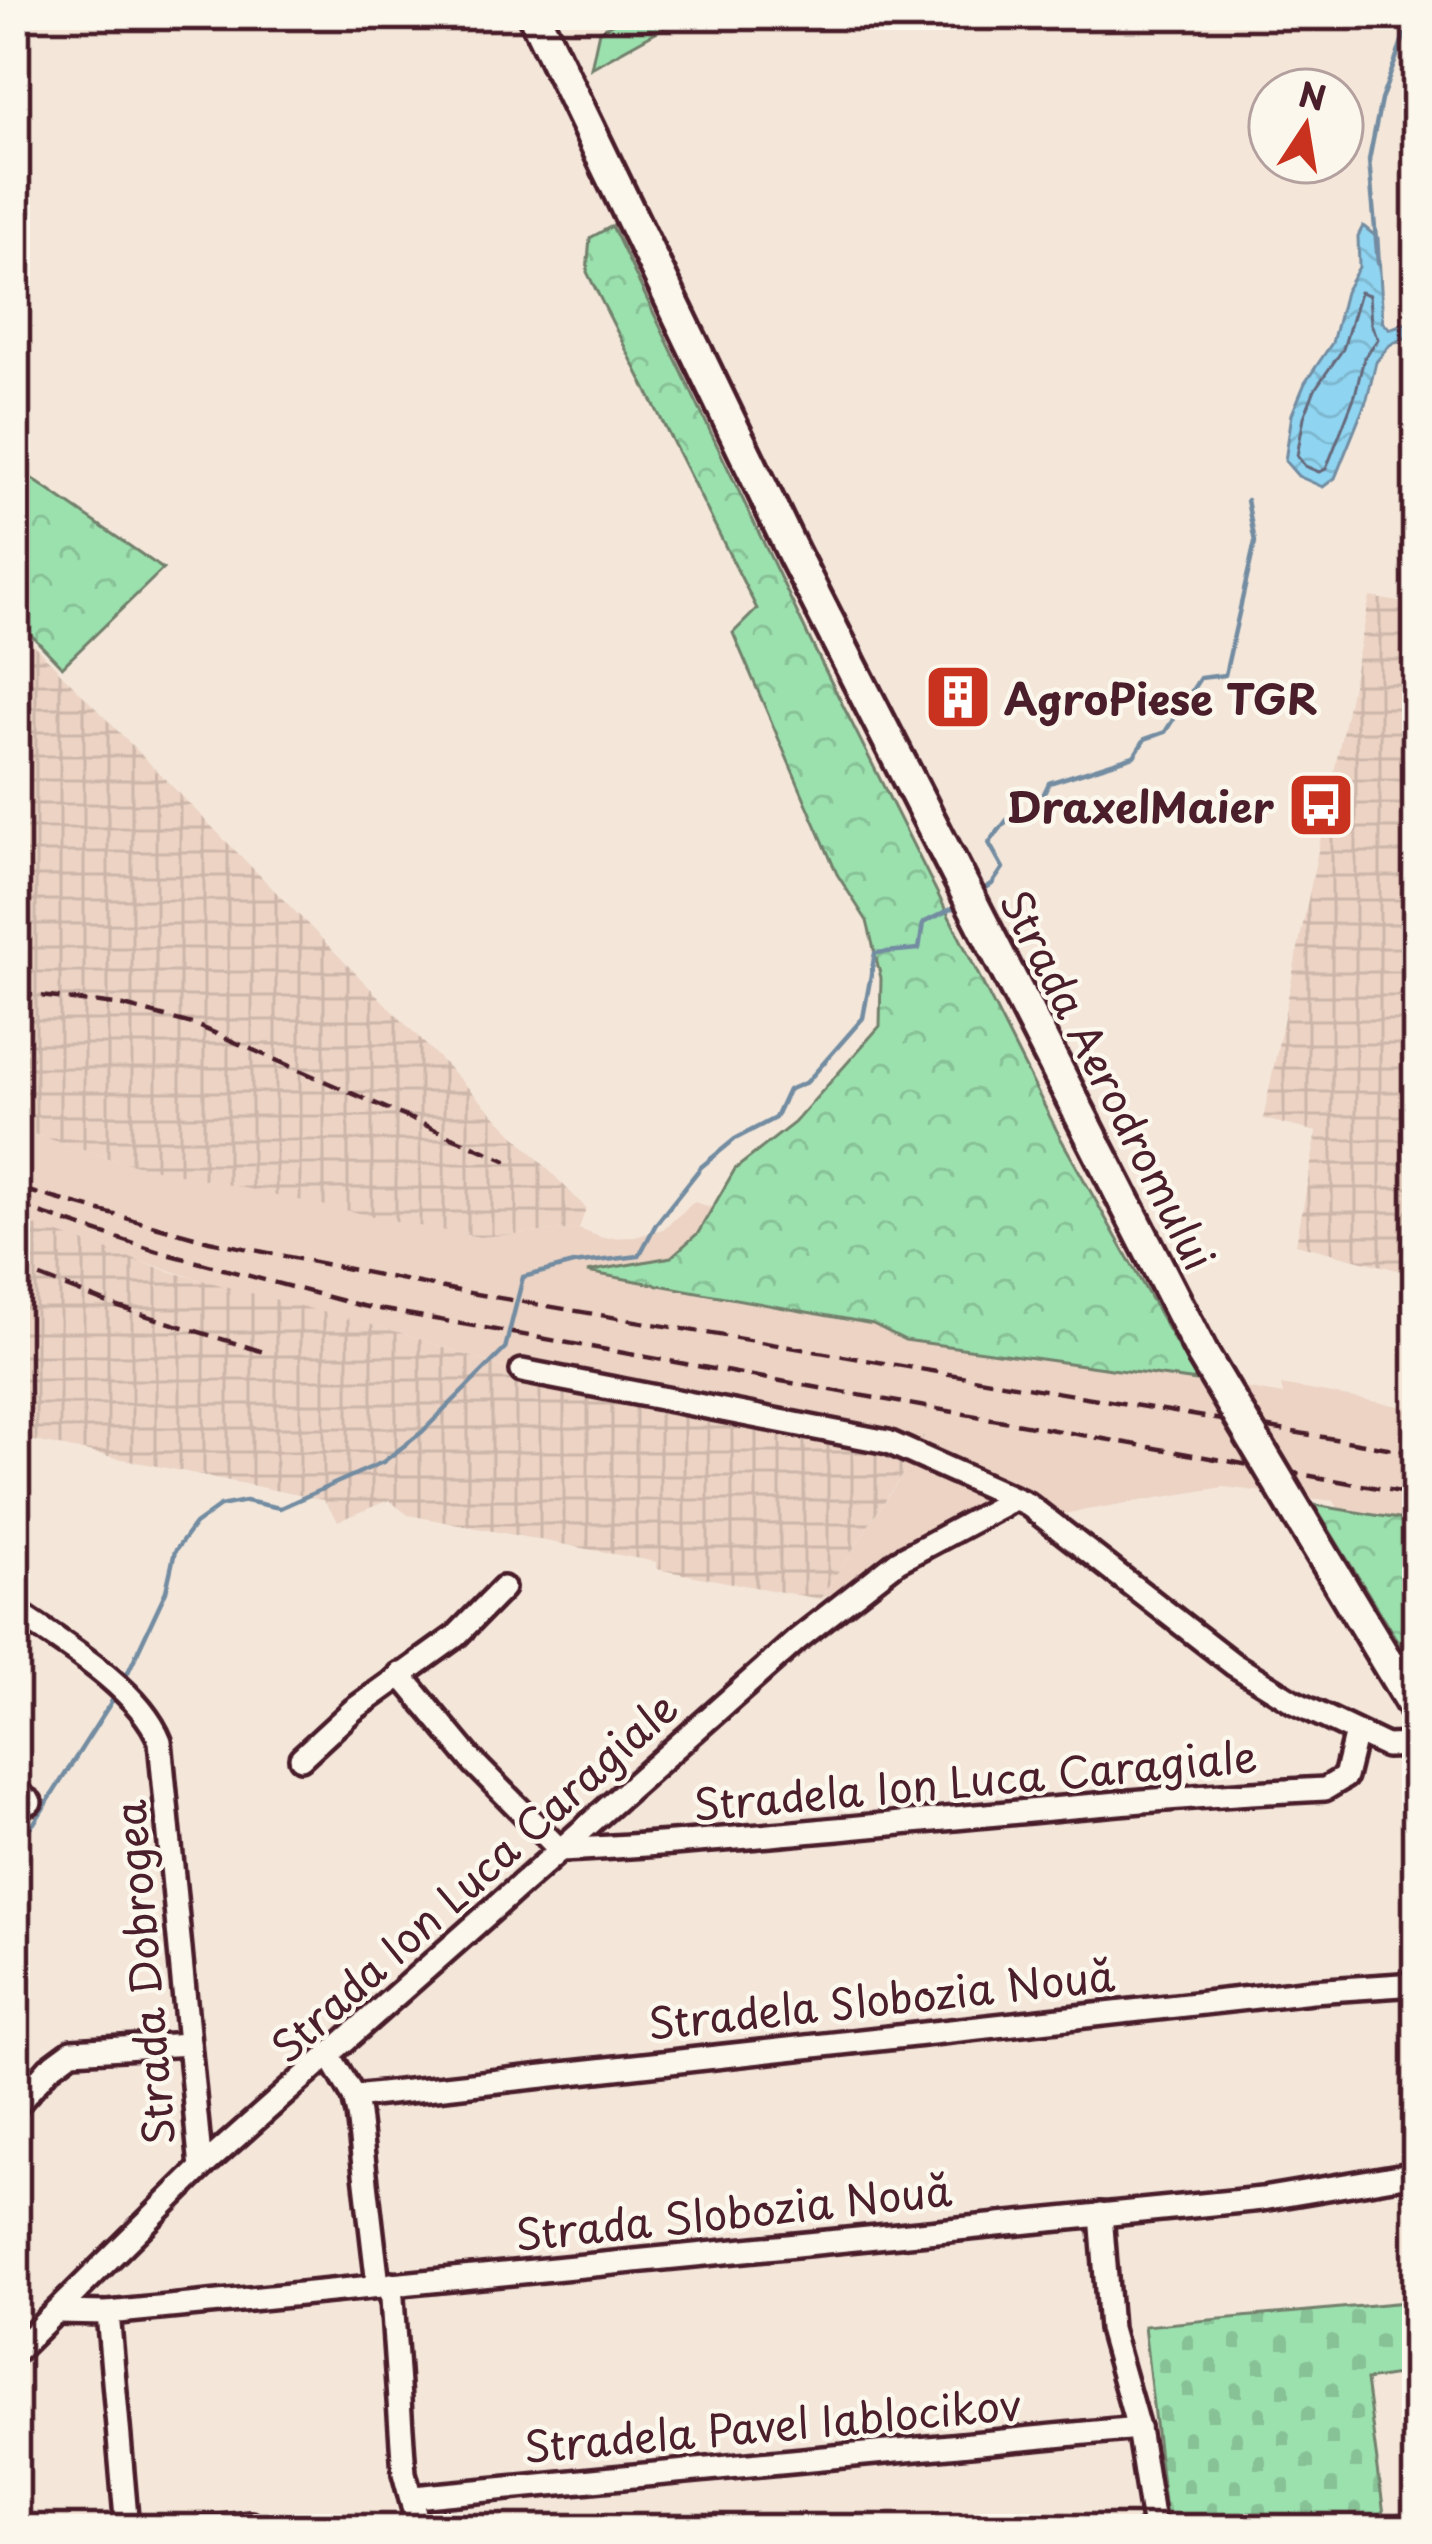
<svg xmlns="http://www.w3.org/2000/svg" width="1432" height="2544" font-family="'Playpen Sans',sans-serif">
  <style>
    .built { fill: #ecd3c4 }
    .industrial { fill: url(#industrial-grid) }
    .green { fill: #9be1ae; stroke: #72806c; stroke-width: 3 }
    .forest { fill: url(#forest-crowns); stroke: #72806c; stroke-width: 3 }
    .cemetery { fill: url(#cemetery-stones); stroke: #72806c; stroke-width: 3 }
    .water { fill: url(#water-waves); stroke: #738ca1; stroke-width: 3 }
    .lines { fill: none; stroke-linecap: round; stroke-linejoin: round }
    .shore { stroke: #66677a; stroke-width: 3 }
    .stream { stroke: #738ca1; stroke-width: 4.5 }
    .minor-casing { stroke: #4a1f2b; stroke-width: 30 }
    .highway-casing { stroke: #4a1f2b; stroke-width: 39 }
    .minor { stroke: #fbf7ec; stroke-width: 21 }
    .highway { stroke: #fbf7ec; stroke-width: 30 }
    .rail { stroke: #4a1f2b; stroke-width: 4.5; stroke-dasharray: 18 9; stroke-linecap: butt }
    .highway-bridge-casing { stroke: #4a1f2b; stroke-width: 39; stroke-linecap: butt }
    .highway-bridge { stroke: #fbf7ec; stroke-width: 30 }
    .labels { text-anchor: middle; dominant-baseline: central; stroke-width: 9; stroke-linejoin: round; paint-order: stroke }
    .poi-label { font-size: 42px; font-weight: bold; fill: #4a1f2b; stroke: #fbf7ec; text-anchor: start }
    .street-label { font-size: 42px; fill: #4a1f2b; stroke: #fbf7ec }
  </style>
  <defs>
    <pattern id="industrial-grid" width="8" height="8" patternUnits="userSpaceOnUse" patternTransform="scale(3)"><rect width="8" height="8" fill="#ecd3c4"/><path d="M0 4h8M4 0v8" fill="none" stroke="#ccb5a9"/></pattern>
    <pattern id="forest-crowns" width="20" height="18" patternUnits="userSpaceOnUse" patternTransform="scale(3)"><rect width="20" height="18" fill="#9be1ae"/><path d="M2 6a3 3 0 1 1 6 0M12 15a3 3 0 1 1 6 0" fill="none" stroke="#87c196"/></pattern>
    <pattern id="cemetery-stones" width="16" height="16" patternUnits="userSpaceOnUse" patternTransform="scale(3)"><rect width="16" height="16" fill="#9be1ae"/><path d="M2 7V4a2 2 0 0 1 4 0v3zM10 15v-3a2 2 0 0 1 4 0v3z" fill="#87c196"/></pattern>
    <pattern id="water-waves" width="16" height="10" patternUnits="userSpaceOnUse" patternTransform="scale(3)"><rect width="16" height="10" fill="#8fd4f0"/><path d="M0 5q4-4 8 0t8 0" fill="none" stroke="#7db6ce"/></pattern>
  </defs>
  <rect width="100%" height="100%" fill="#f4e7da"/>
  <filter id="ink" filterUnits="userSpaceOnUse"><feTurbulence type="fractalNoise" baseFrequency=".00833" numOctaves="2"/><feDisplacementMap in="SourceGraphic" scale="24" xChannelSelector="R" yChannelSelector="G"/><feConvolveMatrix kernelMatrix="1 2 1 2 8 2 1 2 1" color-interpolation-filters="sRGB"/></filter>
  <g filter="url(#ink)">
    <polygon class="built" points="15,1128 114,1160 478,1237 579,1229 603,1238 635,1237 663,1229 694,1202 744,1217 1139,1369 1283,1395 1281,1385 1417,1409 1417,1642 1334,1501 1224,1487 1062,1514 1026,1502 820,1599 905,1471 910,1474 924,1437 520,1373 402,1333 225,1287 93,1247 15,1219"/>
    <g class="industrial">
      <polygon points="1370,597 1417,605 1417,1275 1296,1244 1317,1132 1263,1119"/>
      <polygon points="15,626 586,1208 579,1229 479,1237 419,1226 114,1160 15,1128"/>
      <polygon points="15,1219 168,1271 402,1333 519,1373 524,1365 924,1436 910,1475 904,1472 820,1599 656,1569 656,1562 408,1515 389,1500 338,1521 323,1500 15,1437"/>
    </g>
    <polygon class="green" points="628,15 674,15 672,23 591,68 599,31"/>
    <g class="forest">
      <polygon points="612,226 813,646 1060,1137 1197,1381 905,1340 873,1324 587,1272 671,1257 698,1233 735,1169 794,1123 880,1026 881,978 867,921 837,874 733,633 757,609 587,272 590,238"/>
      <polygon points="15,467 163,569 62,667 15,618"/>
      <polygon points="1314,1505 1417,1522 1417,1673"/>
    </g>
    <polygon class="cemetery" points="1417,2301 1417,2372 1366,2380 1386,2529 1167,2529 1144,2326"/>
    <polygon class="water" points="1363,226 1378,238 1383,322 1390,329 1410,321 1417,311 1417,332 1390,345 1376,362 1367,399 1335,478 1323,487 1298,476 1285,461 1292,414 1305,383 1332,343 1345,292 1359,267 1358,236"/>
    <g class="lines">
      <polygon class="shore" points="1360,292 1369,295 1371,324 1378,339 1364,358 1355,395 1326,469 1319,472 1305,466 1297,456 1304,417 1315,389 1343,349"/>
      <g class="stream">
        <polyline points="1378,263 1369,160 1381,100 1412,15"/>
        <polyline points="981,891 992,884 1003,868 989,843 1007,820 1037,808 1049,783 1134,756 1145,739 1165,732 1200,678 1225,675 1255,542 1247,500"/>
        <polyline points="123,1683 166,1591 175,1551 195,1524 220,1506 246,1501 280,1508 383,1462 422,1432 505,1349 523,1277 573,1264 639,1256 656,1224 701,1167 735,1139 775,1118 788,1090 807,1082 863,1018 875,953 919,949 923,923 961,904"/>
        <polyline points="15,1841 34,1823 117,1693"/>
      </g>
      <defs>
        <g id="minor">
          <polyline points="522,1371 888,1442 1027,1504 1233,1664 1294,1702 1386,1746 1417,1745"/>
          <path d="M15 1611C61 1642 139 1688 160 1741L201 2168"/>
          <path d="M400 1674 474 1763 560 1850C816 1837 1070 1801 1325 1789L1345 1777 1356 1732"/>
          <polyline points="301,1758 353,1710 456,1636 503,1588"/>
          <polyline points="15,1792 30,1802"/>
          <polyline points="330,2056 354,2097 358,2114 378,2285"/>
          <polyline points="354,2097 1312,1991 1417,1984"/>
          <polyline points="15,2107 49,2068 72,2051 189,2044"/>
          <polyline points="1101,2214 1110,2329 1138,2428 1154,2529"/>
          <polyline points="391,2284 404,2473 419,2529"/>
          <polyline points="56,2312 108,2313 1262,2199 1417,2173"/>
          <polyline points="108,2313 127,2529"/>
          <polyline points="15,2352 201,2168 798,1639 898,1561 1014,1499"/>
          <polyline points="414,2497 1138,2428"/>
          <polyline points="202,2529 251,2524"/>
        </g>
        <g id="highway">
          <polyline points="534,15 794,555 1203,1355"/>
          <polyline points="1301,1519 1417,1712"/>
        </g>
      </defs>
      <use href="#minor" class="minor-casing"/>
      <use href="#highway" class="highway-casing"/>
      <use href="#minor" class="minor"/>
      <use href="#highway" class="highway"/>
      <g class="rail">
        <polyline points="15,993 124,1006 196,1025 507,1161"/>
        <polyline points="21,1189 209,1241 464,1292 1417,1453"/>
        <polyline points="15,1205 156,1251 362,1306 1417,1495"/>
        <polyline points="15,1267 115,1306 264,1352"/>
      </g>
      <defs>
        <polyline id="highway-bridge" points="1203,1355 1301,1519"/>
      </defs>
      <use href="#highway-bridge" class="highway-bridge-casing"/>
      <use href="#highway-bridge" class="highway-bridge"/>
    </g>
  </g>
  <defs>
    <symbol id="building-square" viewBox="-11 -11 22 22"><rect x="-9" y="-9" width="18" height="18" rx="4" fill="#c8321e" stroke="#fbf7ec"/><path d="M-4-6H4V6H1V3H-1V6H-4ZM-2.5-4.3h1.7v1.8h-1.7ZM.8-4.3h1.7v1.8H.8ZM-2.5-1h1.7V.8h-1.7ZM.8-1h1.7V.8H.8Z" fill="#fff"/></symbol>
    <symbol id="bus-square" viewBox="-11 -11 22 22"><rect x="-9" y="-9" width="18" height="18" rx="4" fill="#c8321e" stroke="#fbf7ec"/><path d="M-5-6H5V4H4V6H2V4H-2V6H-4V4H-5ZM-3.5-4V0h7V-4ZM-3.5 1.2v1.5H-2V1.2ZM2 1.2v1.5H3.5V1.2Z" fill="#fff"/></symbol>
  </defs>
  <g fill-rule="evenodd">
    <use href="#building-square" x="920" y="659" width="76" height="76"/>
    <use href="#bus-square" x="1283" y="767" width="76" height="76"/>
  </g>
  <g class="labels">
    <g class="poi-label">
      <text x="1004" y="697">AgroPiese TGR</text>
      <text x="1274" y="805" text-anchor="end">DraxelMaier</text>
    </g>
    <g class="street-label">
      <text transform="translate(1109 1079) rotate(63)">Strada Aerodromului</text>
      <text transform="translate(975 1779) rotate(-5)">Stradela Ion Luca Caragiale</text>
      <text transform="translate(473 1876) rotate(-42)">Strada Ion Luca Caragiale</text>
      <text transform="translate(143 1973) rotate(-95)">Strada Dobrogea</text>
      <text transform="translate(881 1998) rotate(-6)">Stradela Slobozia Nouă</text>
      <text transform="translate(733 2211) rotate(-6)">Strada Slobozia Nouă</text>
      <text transform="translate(772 2424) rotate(-5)">Stradela Pavel Iablocikov</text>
    </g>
  </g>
  <rect width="1432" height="2544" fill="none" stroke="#fbf7ec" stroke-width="60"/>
  <rect x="30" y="30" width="1372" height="2484" fill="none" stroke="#4a1f2b" stroke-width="4.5" filter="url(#ink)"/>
  <g transform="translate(1306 126) rotate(12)"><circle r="57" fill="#fbf7ec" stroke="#b4a19f" stroke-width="3"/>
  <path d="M0-9L21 45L0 30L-21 45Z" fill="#c8321e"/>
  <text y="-18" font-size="33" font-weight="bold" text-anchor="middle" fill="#4a1f2b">N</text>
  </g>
</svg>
